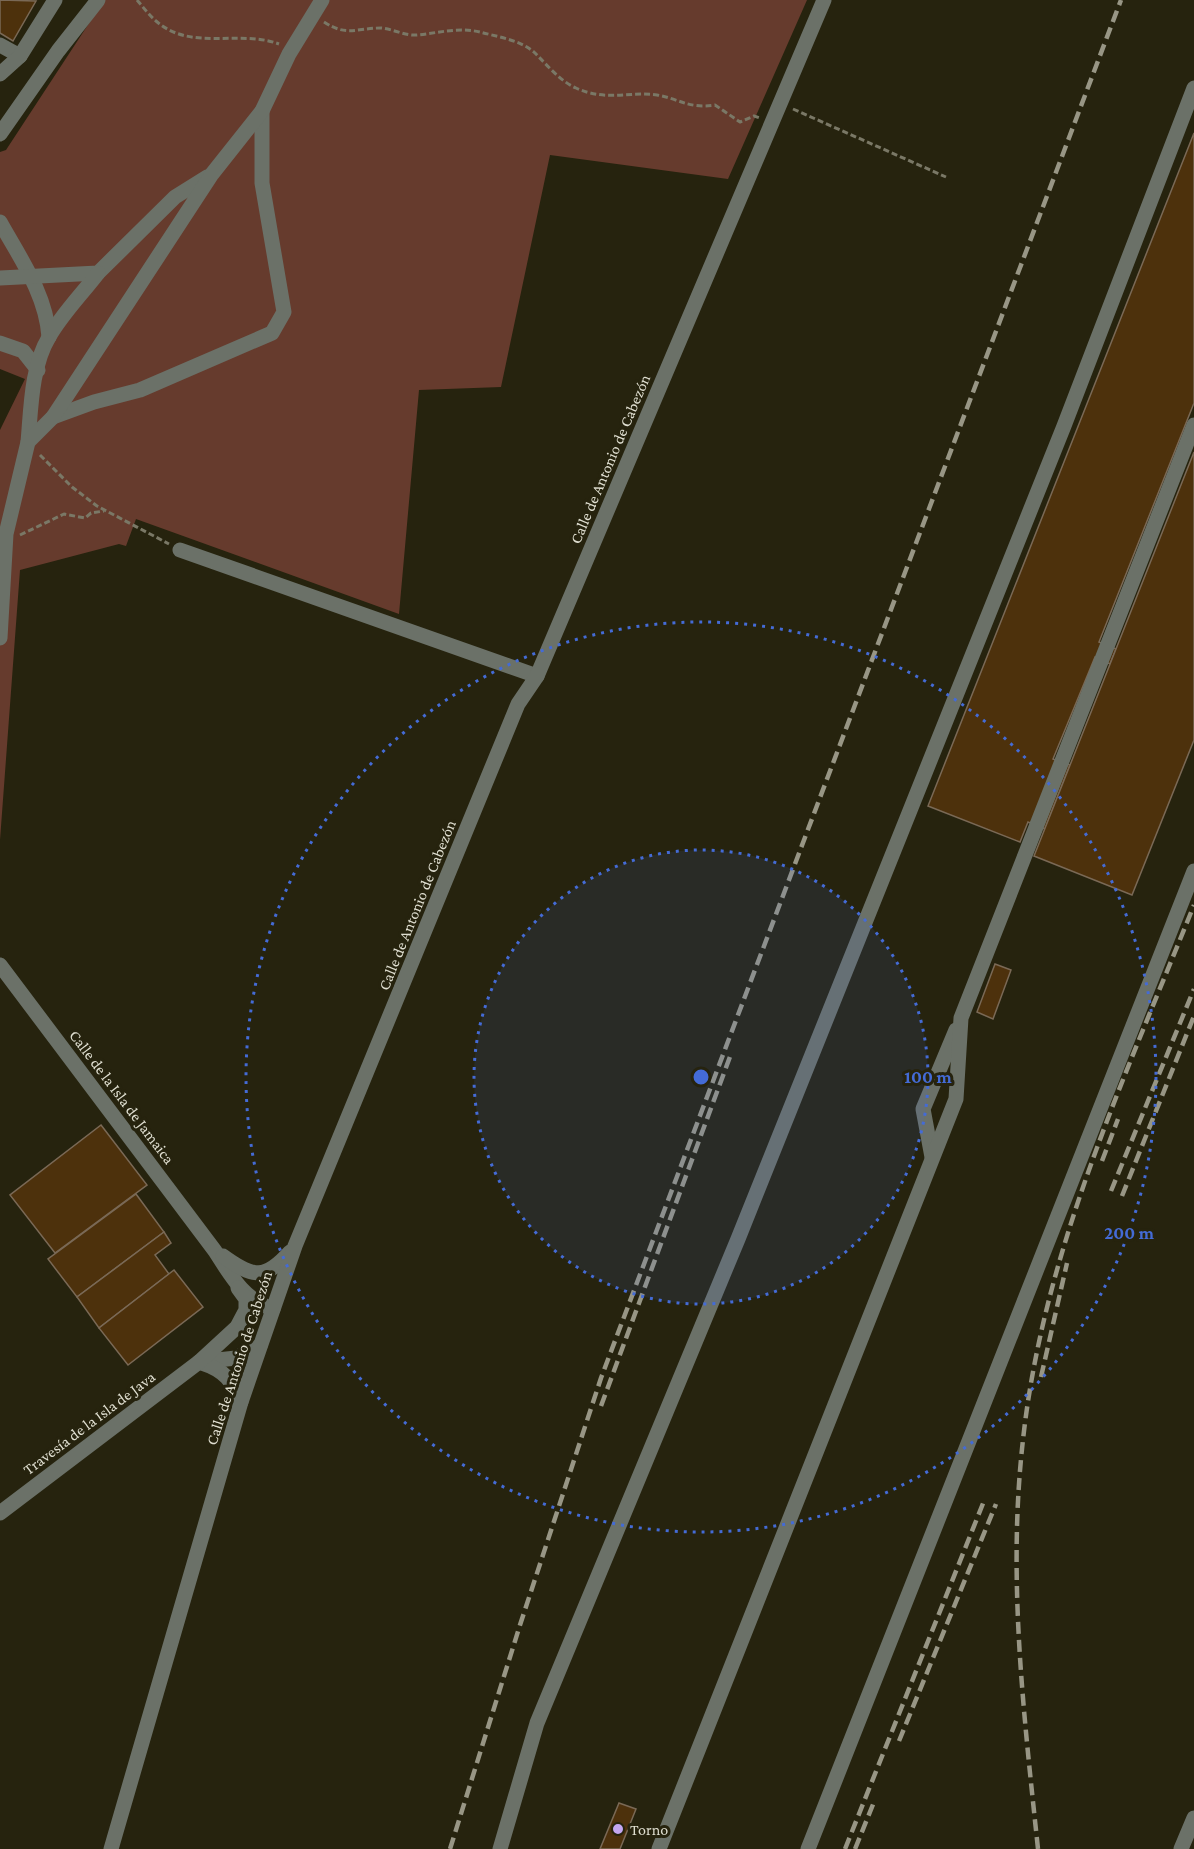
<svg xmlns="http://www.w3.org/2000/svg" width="1194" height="1849" font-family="'Crimson Pro',serif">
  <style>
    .green { fill: #663b2d }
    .building { fill: #4d310c; stroke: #7a6956; stroke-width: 1.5 }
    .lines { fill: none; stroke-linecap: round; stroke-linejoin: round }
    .path { stroke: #7a7866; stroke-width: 3; stroke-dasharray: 6 3; stroke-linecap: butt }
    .minor { stroke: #6b7168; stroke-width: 15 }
    .rail { stroke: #989685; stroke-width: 4.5; stroke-dasharray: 12 6; stroke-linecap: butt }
    .ring { fill: none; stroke: #446bd6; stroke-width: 3; stroke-dasharray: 3 6 }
    .poi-dot { fill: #c4a7f1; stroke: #26230e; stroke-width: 2 }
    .labels { text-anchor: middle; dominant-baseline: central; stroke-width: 6; stroke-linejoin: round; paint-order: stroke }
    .street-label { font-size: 16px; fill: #dfded0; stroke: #26230e }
    .poi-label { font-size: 16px; fill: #dfded0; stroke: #26230e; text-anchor: start }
    .centre { fill: #446bd6; stroke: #26230e; stroke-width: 3 }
    .ring-label { font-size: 18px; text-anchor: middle; font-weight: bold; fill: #446bd6; stroke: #26230e; stroke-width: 6; stroke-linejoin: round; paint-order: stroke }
  </style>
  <rect width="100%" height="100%" fill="#26230e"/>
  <polygon class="green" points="99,0 807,0 728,179 550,155 501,387 419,390 399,614 136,519 126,546 119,544 20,570 0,840 0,430 25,379 0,369 0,152 6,150 99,8"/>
  <g class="building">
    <polygon points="0,0 36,1 13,41 0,33"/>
    <polygon points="1194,133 1194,403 1099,642 1116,649 1110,664 1095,657 1053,759 1070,765 1045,829 1028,822 1020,842 928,806"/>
    <polygon points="1194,452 1194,740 1132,895 1034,856"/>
    <polygon points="995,964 1011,970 993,1019 977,1012"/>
    <polygon points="101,1125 147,1185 55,1253 10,1195"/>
    <polygon points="136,1194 164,1232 77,1297 48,1259"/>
    <polygon points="164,1232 171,1243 155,1255 169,1274 99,1328 77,1297"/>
    <polygon points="174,1270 203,1307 128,1365 99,1328"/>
    <polygon points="619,1803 636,1809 620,1849 600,1849"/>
  </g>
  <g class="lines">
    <g class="path">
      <path d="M137 0C143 7 149 15 156 21 191 52 239 29 279 44"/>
      <path d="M324 22C347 37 356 28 381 28 393 29 405 36 417 35 438 33 458 27 480 32 498 37 521 40 535 53 547 65 560 81 576 88 607 102 630 91 657 95 680 99 688 109 715 105L740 122 754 116 760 118"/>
      <polyline points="793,109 946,177"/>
      <polyline points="40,455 72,487 97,506 169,544"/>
      <polyline points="20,535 64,514 85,518 91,513 104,511"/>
    </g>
    <g class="minor">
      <polyline points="0,45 20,56"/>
      <polyline points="0,74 20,56 55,0"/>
      <polyline points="0,134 58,51 98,0"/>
      <path d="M0 222C20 258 46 294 49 337"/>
      <polyline points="0,278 98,273 175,197 207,177"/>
      <polyline points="0,343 23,351 38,370"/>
      <polyline points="53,417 94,402 140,390 272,333 284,312 262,183 262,111"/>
      <path d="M28 442C31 409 31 367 49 337 62 314 82 294 98 273"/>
      <polyline points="180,550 537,676"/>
      <polyline points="0,638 6,534 28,442 53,417 212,174 262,111 289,54 322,0"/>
      <path d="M0 965 215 1251C231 1276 244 1300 273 1309"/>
      <polyline points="932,1157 923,1109 956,1030"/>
      <path d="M223 1256C253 1278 265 1280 290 1252"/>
      <polyline points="199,1362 236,1358 260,1346"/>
      <path d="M202 1363C224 1370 233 1381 241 1402"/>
      <polyline points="0,1513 199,1362 237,1327 246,1310 246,1299 238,1288"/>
      <polyline points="111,1849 241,1402 295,1246 518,704 537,676 824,0"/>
      <polyline points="500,1849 537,1723 738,1239 909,813 1064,426 1194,88"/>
      <polyline points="659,1849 956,1099 961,1018 1194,425"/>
      <polyline points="808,1849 1194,871"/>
      <polyline points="1181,1849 1194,1818"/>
    </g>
    <g class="rail">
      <polyline points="1102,1161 1118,1119"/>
      <polyline points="1111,1191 1194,989"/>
      <polyline points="1122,1196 1194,1016"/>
      <polyline points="1041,1377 1067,1263"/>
      <polyline points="601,1406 731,1054"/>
      <polyline points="899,1741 996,1504"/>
      <polyline points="450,1849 520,1625 601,1378 1121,0"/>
      <polyline points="845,1849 984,1501"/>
      <polyline points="855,1849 874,1802"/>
      <path d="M1038 1849C1024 1716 1008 1583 1022 1449 1041 1257 1123 1082 1194 905"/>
    </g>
  </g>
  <circle cx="701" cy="1077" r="227" fill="#446bd6" fill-opacity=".12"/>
  <g class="ring">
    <circle cx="701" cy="1077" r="227"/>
    <circle cx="701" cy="1077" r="455"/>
  </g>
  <circle class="poi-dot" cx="618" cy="1829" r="6"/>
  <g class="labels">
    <g class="street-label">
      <text transform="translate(610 459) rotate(-67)">Calle de Antonio de Cabezón</text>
      <text transform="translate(417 905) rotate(-68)">Calle de Antonio de Cabezón</text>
      <text transform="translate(122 1097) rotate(53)">Calle de la Isla de Jamaica</text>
      <text transform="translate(239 1358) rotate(-72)">Calle de Antonio de Cabezón</text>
      <text transform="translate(89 1423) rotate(-37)">Travesía de la Isla de Java</text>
    </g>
    <g class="poi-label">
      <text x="630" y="1829">Torno</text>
    </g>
  </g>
  <circle cx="701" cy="1077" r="9" class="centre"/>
  <g class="ring-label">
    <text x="928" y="1083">100 m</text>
    <text x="1129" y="1239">200 m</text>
  </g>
</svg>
